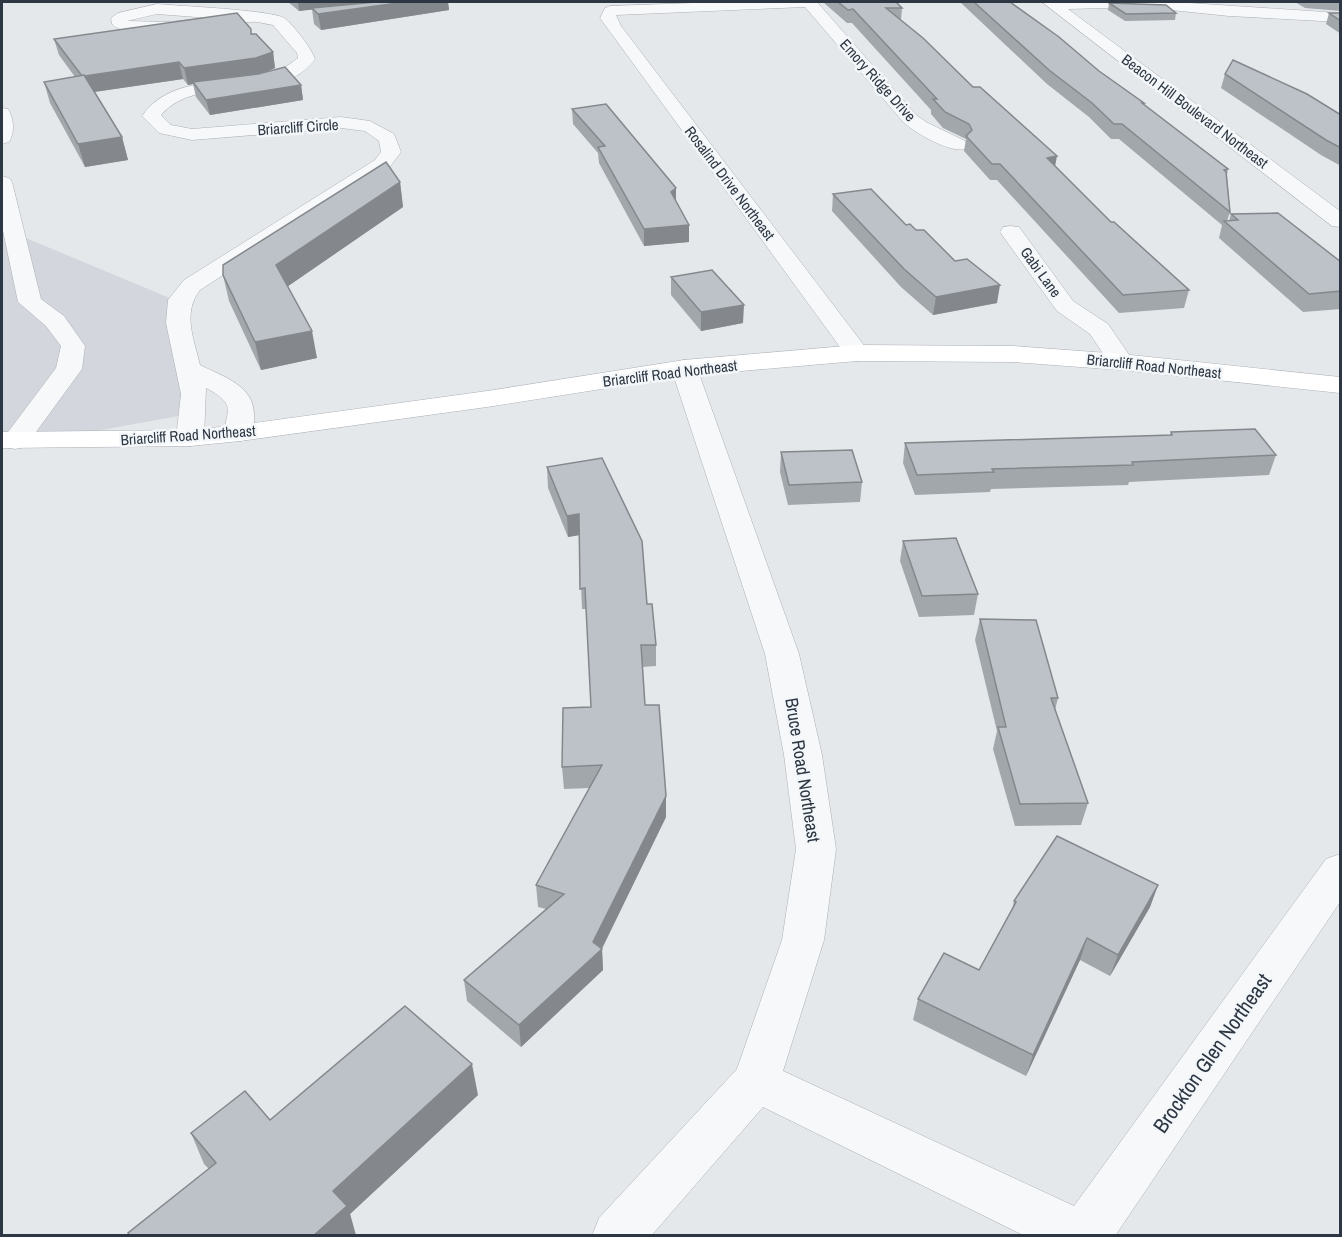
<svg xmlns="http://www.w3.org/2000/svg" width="1342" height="1237" font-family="'Archivo Narrow',sans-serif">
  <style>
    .built { fill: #d3d7dd }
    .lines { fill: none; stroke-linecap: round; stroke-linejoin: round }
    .street-casing { stroke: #aaafb5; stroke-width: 1 }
    .secondary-casing { stroke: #aaafb5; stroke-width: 1 }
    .street { fill: #f7f8fa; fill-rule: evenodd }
    .secondary { fill: #fff; fill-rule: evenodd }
    .wall { fill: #a2a7ac }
    .shaded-wall { fill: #84888c }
    .building { fill: #bcc2c8; stroke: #84888c; stroke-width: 1.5 }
    .labels { text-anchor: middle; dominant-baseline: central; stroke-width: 5; stroke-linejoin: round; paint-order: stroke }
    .far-street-label { font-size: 15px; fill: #2d3743; stroke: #f4f7f9 }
    .street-label { font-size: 18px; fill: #2d3743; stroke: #f4f7f9 }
    .near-street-label { font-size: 21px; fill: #2d3743; stroke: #f4f7f9 }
  </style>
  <rect width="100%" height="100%" fill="#e5e8eb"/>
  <polygon class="built" points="2,228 177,301 201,412 2,448"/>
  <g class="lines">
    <defs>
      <g id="street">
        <path d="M721 2H817L916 115 926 122 965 141 968 145 965 149C949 153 916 133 904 123L805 7 616 15 621 26 866 348 870 353 866 358 857 361 848 358 600 18 605 8 610 6Z"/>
        <polygon points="1042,2 1174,2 1340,13 1340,22 1229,16 1142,7 1068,9 1340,211 1340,227 1332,226"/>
        <path d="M157 4C178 6 271 10 284 18 293 24 312 49 315 59 280 108 198 71 161 115L171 125 192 129 341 117 370 121 394 134 401 152 389 168 200 290C182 313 194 339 200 365 224 377 255 386 254 416 254 425 255 432 250 439L240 441 230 439C215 416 247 409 206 388L204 438 200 444 190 446 180 444 176 438 181 394 166 323 168 300 184 280 375 160 381 152 379 141 365 131 341 128 192 140 159 133 142 116C178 64 254 96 298 58L297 53 273 25C265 24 258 21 250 22 224 24 129 43 112 24L111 18 118 13ZM157 14 209 18 168 22 127 21Z"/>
        <path d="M2 108 8 109C14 118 15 133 9 142L2 144Z"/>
        <polygon points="2,176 9,178 12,182 41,299 64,316 85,346 82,369 25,447 15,449 5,447 2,440 56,368 61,346 46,326 18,302 2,226"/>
        <polygon points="1011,226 1019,227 1073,301 1108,324 1134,362 1130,367 1121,370 1112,367 1090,334 1057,311 1000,232 1003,227"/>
        <polygon points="684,360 693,363 697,368 799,654 822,755 836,849 824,940 783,1071 1074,1206 1326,859 1340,854 1340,902 1115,1236 1025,1236 763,1107 651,1236 592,1236 599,1218 737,1069 782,940 796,849 784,755 765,654 671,368 675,363"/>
      </g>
      <polygon id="secondary" points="857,345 1013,346 1121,354 1340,377 1340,393 1121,370 1013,362 857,361 684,376 487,407 240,441 190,446 2,448 2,432 190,430 240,425 487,391 684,360"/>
    </defs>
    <use href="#street" class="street-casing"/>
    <use href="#secondary" class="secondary-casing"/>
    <use href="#street" class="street"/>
    <use href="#secondary" class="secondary"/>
  </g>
  <g class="wall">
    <polygon points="288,2 448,2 449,10 321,30 314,24 312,9 299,11"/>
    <polygon points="823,2 896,2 902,8 901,20 1055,166 1111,222 1189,290 1184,308 1119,313 997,180 990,180 964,151 966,139 943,128 931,114 931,110 852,23 847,23"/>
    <polygon points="960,2 1010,2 1099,71 1144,103 1144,105 1228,169 1227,175 1230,212 1227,221 1229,221 1231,214 1341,262 1341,309 1303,312 1219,238 1222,225 1119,139 1111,139 1089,117 1047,84"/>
    <polygon points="1295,2 1341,2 1341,11 1305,8"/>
    <polygon points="1109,3 1176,13 1175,20 1125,21 1108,10"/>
    <polygon points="1329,13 1341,13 1341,34 1326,24"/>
    <polygon points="252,34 273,52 275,68 260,74 301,85 303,100 210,115 196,97 193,84 188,85 183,79 94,92 122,137 128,160 85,167 50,103 44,82 75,77 59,55 54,39"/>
    <polygon points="1225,74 1341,115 1341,166 1321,155 1221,88"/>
    <polygon points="572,109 676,188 676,202 689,225 689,242 644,246 599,163 598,153 573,124"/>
    <polygon points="400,182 403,207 288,286 317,358 261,370 229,301 223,275"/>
    <polygon points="833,194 906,225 916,230 955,261 997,303 933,315 901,287 832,211"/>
    <polygon points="671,277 743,323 701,331 671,295"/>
    <polygon points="1171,432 1276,455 1269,475 1129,482 1128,485 991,489 990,492 915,495 903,463 905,443 1170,435"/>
    <polygon points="781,452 862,482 860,502 788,505 780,472"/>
    <polygon points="547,467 647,604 656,645 656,666 642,667 645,705 666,796 666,817 602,949 603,970 521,1047 467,1001 464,980 546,909 538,907 536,885 590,788 564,789 562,767 591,707 586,609 582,609 579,535 568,537 548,488"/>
    <polygon points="903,541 978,594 974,615 919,617 900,561"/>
    <polygon points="980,619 1058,698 1055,710 1088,803 1081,825 1015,826 993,749 997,731 975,640"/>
    <polygon points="1158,885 1150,907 1110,976 1080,960 1026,1076 913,1020 918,999 979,970 1012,910 1014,901"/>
    <polygon points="478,1095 350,1214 356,1235 209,1169 204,1164 191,1133 270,1120"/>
  </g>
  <g class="shaded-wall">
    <polygon points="298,2 378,2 378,3 299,11"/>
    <polygon points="405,2 448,2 449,10 321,30 318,14"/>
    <polygon points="273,52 275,68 260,74 194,84 193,82 193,84 188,85 184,68"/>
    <polygon points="179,62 183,79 87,93 82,77"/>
    <polygon points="301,85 303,100 210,115 206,100"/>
    <polygon points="122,137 128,160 85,167 78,144"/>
    <polygon points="1057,156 1054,172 1047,158"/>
    <polygon points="400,182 403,207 281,291 276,265"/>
    <polygon points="676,188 676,205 671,192"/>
    <polygon points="689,225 689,242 644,246 644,229"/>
    <polygon points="1000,285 997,303 933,315 936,297"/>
    <polygon points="744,305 743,323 701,331 701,312"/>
    <polygon points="312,331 317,358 261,370 255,342"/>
    <polygon points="579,514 580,535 568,537 567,516"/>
    <polygon points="666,796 666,817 601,950 602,949 603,970 521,1047 519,1025"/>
    <polygon points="1158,885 1150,907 1110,976 1118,955"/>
    <polygon points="1087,938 1080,960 1026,1076 1033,1055"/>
    <polygon points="472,1064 478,1095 350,1214 356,1236 313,1236 333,1191"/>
  </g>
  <g class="building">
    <polygon points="376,2 405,2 318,14 312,8"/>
    <polygon points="838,2 896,2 902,8 886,8 923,38 973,87 980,87 1057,156 1047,158 1111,222 1114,222 1189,290 1123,295 1000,164 992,164 966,136 972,130 969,124 945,112 933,99 937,99 853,9 848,10"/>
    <polygon points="974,2 1010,2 1059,37 1099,71 1144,103 1142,103 1228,169 1224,170 1226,172 1230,212 1122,124 1114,124 1092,103 1049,70"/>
    <polygon points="1109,3 1166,5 1176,13 1126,14"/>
    <polygon points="237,13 251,29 251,34 256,34 273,52 256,58 184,68 179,62 85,76 82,76 54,39"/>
    <polygon points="1329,13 1341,13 1341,21"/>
    <polygon points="1233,60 1307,94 1341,115 1341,148 1326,140 1225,74"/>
    <polygon points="285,67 301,85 206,100 193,82 258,74"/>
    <polygon points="84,75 122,137 78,144 44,82"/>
    <polygon points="606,104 676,188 671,192 689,225 644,229 598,147 605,146 572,109"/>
    <polygon points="386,162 400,182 276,265 312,331 255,342 223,275 223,265"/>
    <polygon points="871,189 906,225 910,224 916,230 924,230 955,261 967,259 1000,285 936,297 904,269 833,194"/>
    <polygon points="1278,213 1341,262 1341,291 1309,294 1224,221 1238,220 1231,214"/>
    <polygon points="712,270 744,305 701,312 671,277"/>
    <polygon points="1255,429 1276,455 1132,462 1133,465 992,469 994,472 917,475 905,443 1172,435 1171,432"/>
    <polygon points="852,450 862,482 789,485 781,452"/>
    <polygon points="602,458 642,541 647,604 652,604 656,645 641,645 645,705 659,705 666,796 593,942 602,949 519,1025 464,980 564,894 536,885 602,765 562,767 563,708 591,707 585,588 580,589 579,514 567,516 547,467"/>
    <polygon points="956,538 978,594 922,596 903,541"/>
    <polygon points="980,619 1036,620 1058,698 1051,698 1088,803 1020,804 998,727 1006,727"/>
    <polygon points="1057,836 1158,885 1118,955 1087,938 1033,1055 918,999 944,953 979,970 1016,902 1014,901"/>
    <polygon points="405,1006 472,1064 333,1191 347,1206 313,1236 130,1236 128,1233 216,1163 191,1133 245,1091 270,1120"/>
  </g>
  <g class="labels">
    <g class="far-street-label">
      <text transform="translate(878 80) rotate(48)">Emory Ridge Drive</text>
      <text transform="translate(1195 111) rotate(37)">Beacon Hill Boulevard Northeast</text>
      <text transform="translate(298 127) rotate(-4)">Briarcliff Circle</text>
      <text transform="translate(730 183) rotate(53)">Rosalind Drive Northeast</text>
      <text transform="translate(1041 272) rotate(54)">Gabi Lane</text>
      <text transform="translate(1154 366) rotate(6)">Briarcliff Road Northeast</text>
      <text transform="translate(670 373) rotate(-7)">Briarcliff Road Northeast</text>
      <text transform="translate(188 435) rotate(-4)">Briarcliff Road Northeast</text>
    </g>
    <g class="street-label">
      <text transform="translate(803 770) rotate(81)">Bruce Road Northeast</text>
    </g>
    <g class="near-street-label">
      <text transform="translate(1212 1053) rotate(-55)">Brockton Glen Northeast</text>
    </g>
  </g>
  <rect width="1342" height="1237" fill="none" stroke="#2d3743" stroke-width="6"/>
</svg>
